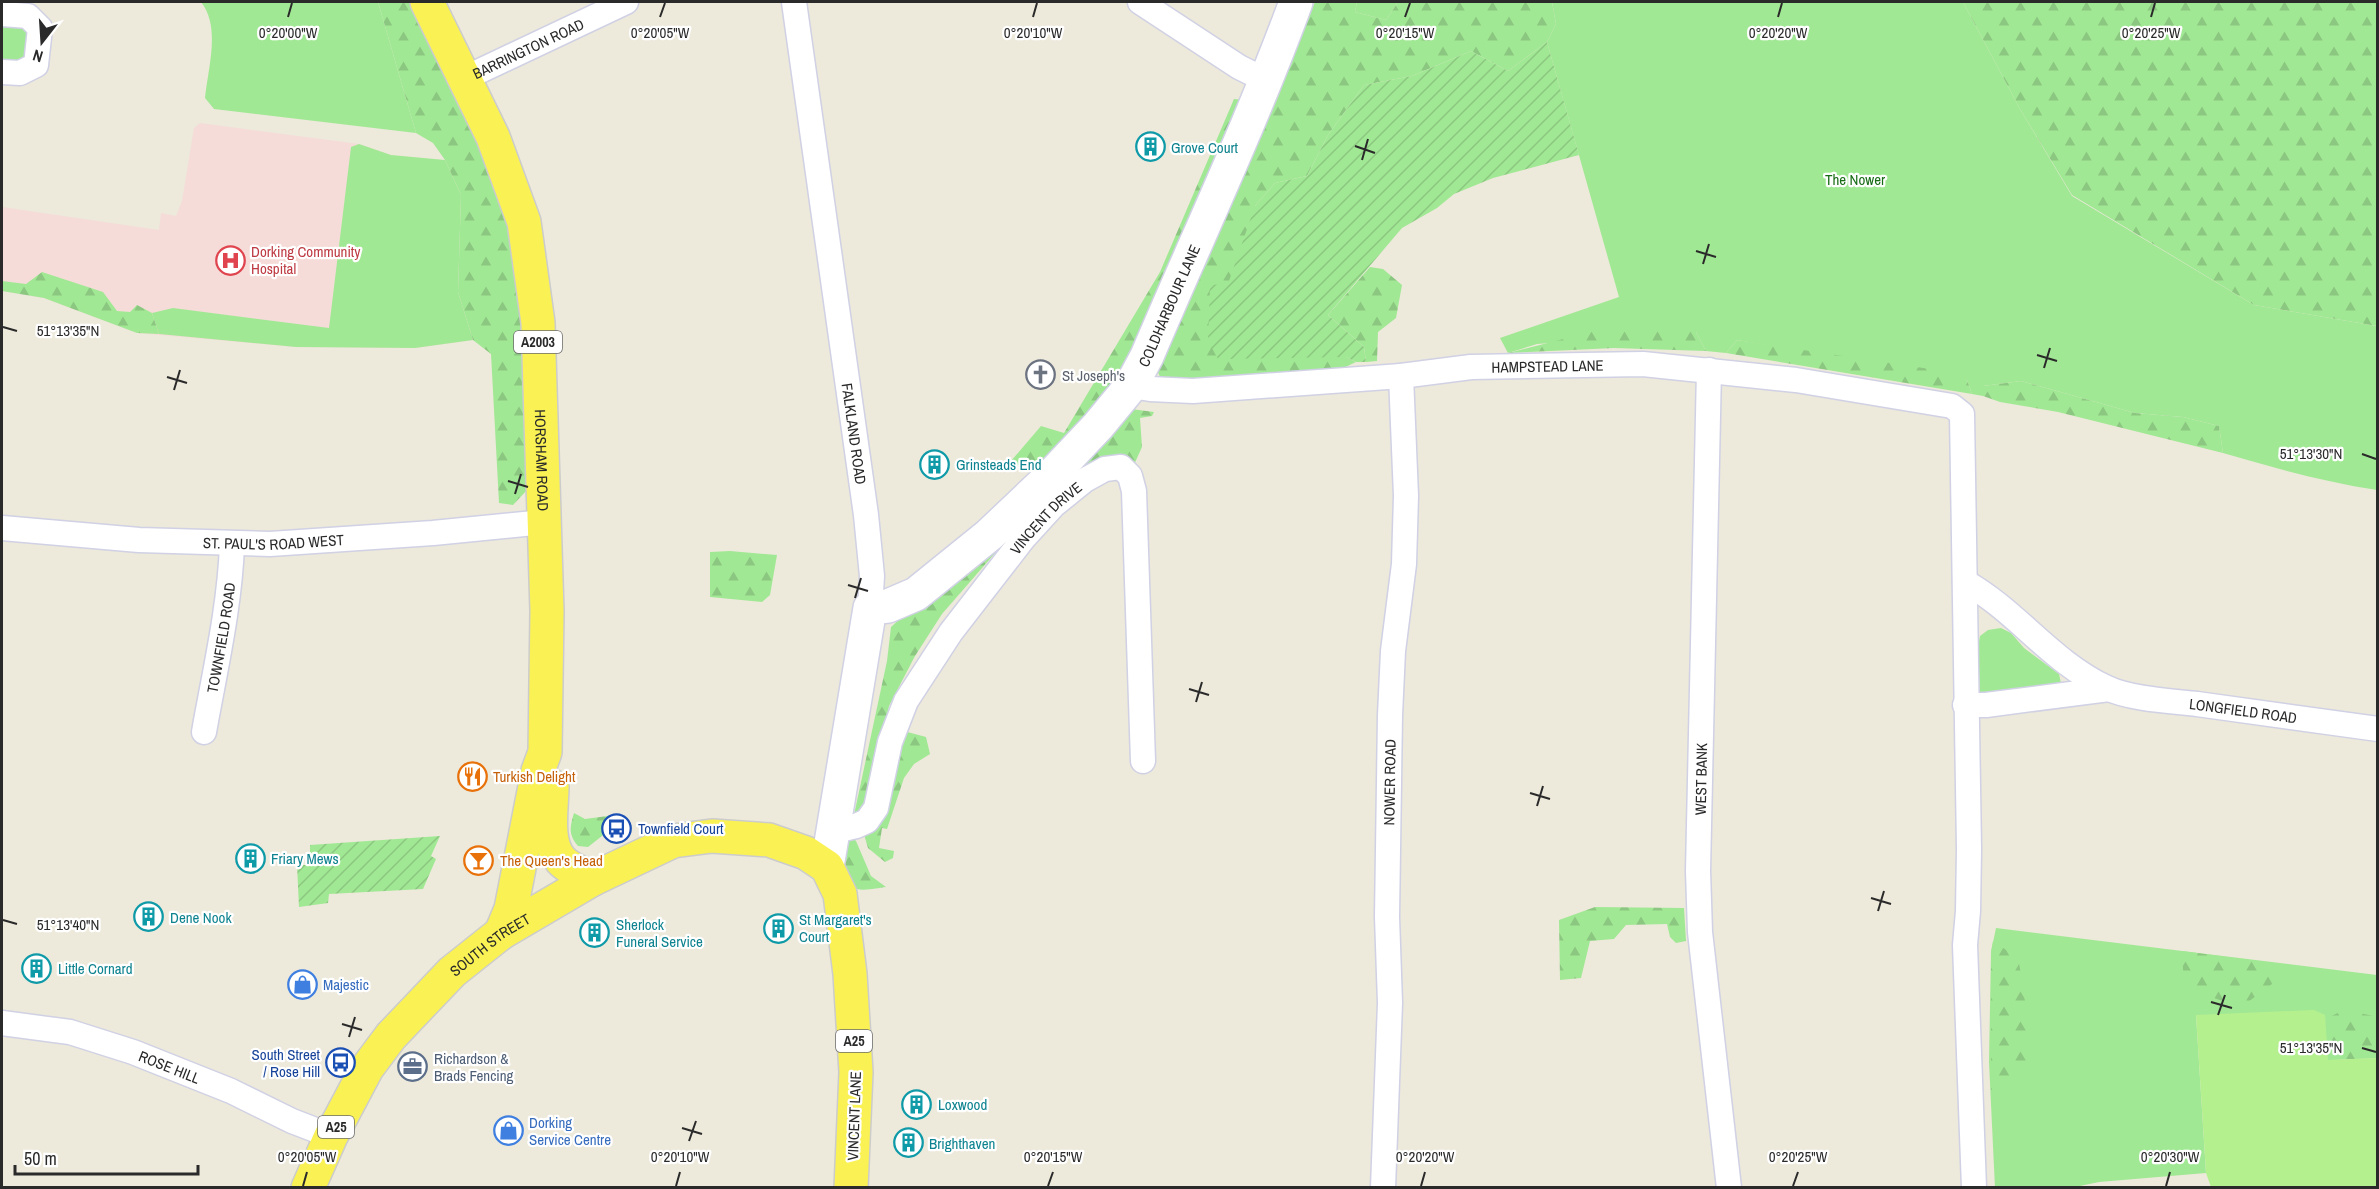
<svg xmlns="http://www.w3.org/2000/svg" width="2379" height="1189" font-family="'Archivo Narrow',sans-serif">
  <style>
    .medical { fill: #f5dcd8 }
    .grass { fill: #a1e894 }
    .forest { fill: url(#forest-firs) }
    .garden { fill: url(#garden-furrows) }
    .pitch { fill: #b5f08f }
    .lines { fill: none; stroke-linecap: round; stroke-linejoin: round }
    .street-casing { stroke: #d0d1e4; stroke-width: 27 }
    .secondary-casing { stroke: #d0d1e4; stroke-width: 36 }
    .primary-casing { stroke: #ccc; stroke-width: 36 }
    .street { stroke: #fff; stroke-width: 24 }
    .secondary { stroke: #fff; stroke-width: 33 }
    .primary { stroke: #faf254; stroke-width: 33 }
    .ticks { fill: none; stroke: #2a2a2a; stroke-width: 2 }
    .labels { text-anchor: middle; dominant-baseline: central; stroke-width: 4.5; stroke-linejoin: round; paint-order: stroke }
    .shield { fill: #fff; stroke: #6a6a6a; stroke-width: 1.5 }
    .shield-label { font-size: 14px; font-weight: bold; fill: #2a2a2a }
    .street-label { font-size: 15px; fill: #2a2a2a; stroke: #fff }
    .culture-label { font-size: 15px; fill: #0d838f; stroke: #fff; text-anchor: start }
    .park-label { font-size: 15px; fill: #176c15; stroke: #fff }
    .health-label { font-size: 15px; fill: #be3a42; stroke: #fff; text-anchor: start }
    .worship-label { font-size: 15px; fill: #5b616d; stroke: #fff; text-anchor: start }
    .food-label { font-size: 15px; fill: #c56008; stroke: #fff; text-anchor: start }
    .transit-label { font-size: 15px; fill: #164399; stroke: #fff; text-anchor: start }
    .shop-label { font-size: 15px; fill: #366cbe; stroke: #fff; text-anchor: start }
    .service-label { font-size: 15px; fill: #4e5e75; stroke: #fff; text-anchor: start }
    .ticks-label { font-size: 15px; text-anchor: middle; fill: #2a2a2a; stroke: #fff; stroke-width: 4.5; stroke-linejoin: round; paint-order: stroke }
  </style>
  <defs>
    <pattern id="forest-firs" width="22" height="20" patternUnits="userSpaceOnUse" patternTransform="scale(1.5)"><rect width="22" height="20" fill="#a1e894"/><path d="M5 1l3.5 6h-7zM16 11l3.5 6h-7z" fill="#8bc780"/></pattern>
    <pattern id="garden-furrows" width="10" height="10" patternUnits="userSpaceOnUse" patternTransform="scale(1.5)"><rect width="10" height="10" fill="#a1e894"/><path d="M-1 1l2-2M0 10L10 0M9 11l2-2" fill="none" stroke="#8bc780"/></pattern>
  </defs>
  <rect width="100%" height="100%" fill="#ede9db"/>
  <polygon class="medical" points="200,123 359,144 391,155 461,195 458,292 473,340 415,348 296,347 137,333 44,298 2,291 2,207 159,230 161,213 176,216 182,201 194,128"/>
  <g class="grass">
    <path d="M201 2H378L416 133 214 109 205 98C208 68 221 27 201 2Z"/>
    <polygon points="1357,2 1398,2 1386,20 1355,12"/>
    <path d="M1552 2H1963L2020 109 2072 196 2254 305 2377 326V490C2325 482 2274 468 2223 453L2219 426 2183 417 2135 413 2021 381 1983 386V396L1972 394 1967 380 1737 340 1726 353 1706 351 1696 332 1537 344 1508 353 1500 338 1619 297 1547 42 1556 24Z"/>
    <polygon points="2,25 25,27 31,36 29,57 22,63 2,62"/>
    <polygon points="359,144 391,155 445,160 461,195 458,292 473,340 415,348 296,347 159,334 152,313 173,308 329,328 351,147"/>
    <polygon points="2001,628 2011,633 2024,648 2059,674 2061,683 1988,698 1980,693 1978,647 1980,636 1988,630"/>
    <polygon points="1996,928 2377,975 2377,1058 2328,1060 2196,1015 2206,1173 2099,1182 2075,1187 1995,1188 1989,1062 1991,952"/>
  </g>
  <g class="forest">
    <polygon points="378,2 420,2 516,232 525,300 527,490 513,505 499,503 491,354 473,340 458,292 461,195 445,160 433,143 416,133"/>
    <polygon points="1315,2 1357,2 1355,12 1386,20 1398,2 1552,2 1556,24 1547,42 1508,71 1471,51 1412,76 1364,85 1328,135 1307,176 1275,183 1255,206 1346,357 1356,362 1337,371 1192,383 1161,379 1156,368"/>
    <polygon points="1963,2 2377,2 2377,326 2254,305 2072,195 2020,109"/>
    <polygon points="1234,99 1245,100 1144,346 1036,475 1011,461 1041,426 1064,433 1160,272"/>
    <polygon points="1370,267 1383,269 1402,285 1396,318 1378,332 1377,361 1366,362 1364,347 1328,315"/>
    <polygon points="42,272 103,292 117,311 130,312 137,305 152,313 159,334 137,333 44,298 2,291 2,281 26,284"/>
    <polygon points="1627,326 1696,332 1706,351 1614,348 1508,353 1603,329"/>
    <polygon points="1737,340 1950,372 1967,380 1972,394 1726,353"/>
    <polygon points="2021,381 2135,413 2183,417 2219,426 2223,453 2058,412 2000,402 1983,396 1983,386"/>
    <polygon points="1131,409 1154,412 1152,416 1140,418 1142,447 1133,467 1095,471 1085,466 1064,480 1030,513 942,614 915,656 889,706 870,804 854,815 887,661 891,627"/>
    <polygon points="730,551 777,555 770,595 762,602 710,597 710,552"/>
    <polygon points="900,730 926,737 930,754 914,764 904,778 887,829 882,828 879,848 894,851 893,858 885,862 868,848 863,831"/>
    <path d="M574 813 585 819 615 815 621 821 588 847 578 846C568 834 570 827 574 813Z"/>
    <path d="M850 835 856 841 871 876 886 887C878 888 865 891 857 889 838 884 846 848 850 835Z"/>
    <polygon points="1595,907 1684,908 1686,941 1676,943 1670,937 1667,924 1626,925 1614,939 1590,941 1581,978 1560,980 1559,920"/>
    <path d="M1993 941 2018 958C2025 993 2029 1029 2028 1066L2004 1084 1991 1090V952Z"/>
    <polygon points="2182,951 2271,963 2272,984 2248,1002 2225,1002 2184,987"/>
    <polygon points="2344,1010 2374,1016 2377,1022 2377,1058 2328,1060 2325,1019"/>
  </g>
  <g class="garden">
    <polygon points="1547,42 1579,155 1493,178 1454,194 1437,208 1402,228 1328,315 1364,347 1366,362 1356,362 1346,357 1218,359 1208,341 1210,286 1229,281 1255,206 1275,183 1307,176 1328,135 1364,85 1412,76 1471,51 1508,71"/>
    <polygon points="440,836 431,856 436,859 423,889 329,894 328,903 299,907 297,865 310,865 310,845"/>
  </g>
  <polygon class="pitch" points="2314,1010 2325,1015 2328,1060 2377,1058 2377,1187 2211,1187 2206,1173 2196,1015"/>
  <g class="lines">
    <defs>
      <g id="street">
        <path id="s1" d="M794 2 866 515 872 576 870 608"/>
        <polyline points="1140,2 1239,67 1267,81"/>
        <polyline points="2,14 28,16 40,28 36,65 20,73 2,72"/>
        <path id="s2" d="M463 79 626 2"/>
        <polyline points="1709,370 1698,871 1700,932 1729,1188"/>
        <path id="s3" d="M1131 386 1150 389 1193 391 1401 376 1471 367 1643 364 1796 380 1952 406 1962 414 1969 849 1968 911 1965 945 1974 1188"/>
        <path id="s4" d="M2 528 139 540 270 544 433 533 544 522"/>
        <path id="s5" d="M1965 582C2017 611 2051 662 2107 688 2130 699 2171 701 2197 704 2257 712 2317 720 2378 729"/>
        <polyline points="1965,705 1986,705 2109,689"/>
        <path id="s6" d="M204 732C215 670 230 606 232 544"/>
        <path id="s7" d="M835 831 856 826 867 821 876 808 890 742 906 701 951 632 1023 539 1054 505 1085 480 1105 469 1121 467 1130 476 1134 491 1143 761"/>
        <path id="s8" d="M2 1023 70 1032 133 1052 231 1091 292 1121 331 1136"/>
        <path id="s9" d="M1383 1188 1390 1003 1387 917 1390 715 1393 651 1404 564 1406 496 1401 376"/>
      </g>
      <g id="secondary">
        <path id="s10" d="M827 867 870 608 888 606 916 594 989 535 1048 479 1098 426 1131 386 1147 356C1197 238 1252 122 1296 2"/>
      </g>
      <g id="primary">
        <path id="s11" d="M427 2 493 137 524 222 538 323 547 611 545 752 538 771 511 909 501 933"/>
        <path d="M552 786C552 808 545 842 561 860 568 868 583 874 593 879"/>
        <path id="s12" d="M308 1188 331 1136 367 1068 391 1036 452 972 501 933 593 879 673 841 712 836 769 840 806 853 827 867 840 894 850 974 856 1072 851 1188"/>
      </g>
    </defs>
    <use href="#street" class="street-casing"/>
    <use href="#secondary" class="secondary-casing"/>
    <use href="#primary" class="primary-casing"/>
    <use href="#street" class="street"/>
    <use href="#secondary" class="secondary"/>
    <use href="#primary" class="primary"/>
  </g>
  <path class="ticks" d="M288 17 292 3M660 17 665 3M1033 17 1037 3M1405 17 1410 3M1778 17 1782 3M2151 17 2155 3M1355 146 1375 153M1362 160 1368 139M1696 251 1716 257M1703 264 1709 244M3 327 17 331M2037 355 2057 361M2044 368 2050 348M167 377 187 383M174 390 180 370M2362 454 2376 459M508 481 528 487M515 494 521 474M848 585 868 591M855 598 861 578M1189 689 1209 695M1196 702 1202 682M1530 793 1550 799M1537 806 1543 786M1871 898 1891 904M1878 911 1884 891M3 920 17 924M2211 1002 2232 1008M2218 1015 2225 995M342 1024 362 1030M349 1037 355 1017M2362 1048 2376 1052M682 1128 702 1134M689 1141 696 1121M303 1186 307 1172M676 1186 680 1172M1048 1186 1053 1172M1421 1186 1425 1172M1793 1186 1798 1172M2166 1186 2170 1172"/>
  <defs>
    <symbol id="building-ring" viewBox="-11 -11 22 22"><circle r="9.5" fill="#fff" stroke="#0f9aa8" stroke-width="1.5"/><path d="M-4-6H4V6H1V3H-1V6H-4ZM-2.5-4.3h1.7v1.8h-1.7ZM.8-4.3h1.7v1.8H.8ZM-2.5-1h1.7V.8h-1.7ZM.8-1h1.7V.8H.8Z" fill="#0f9aa8"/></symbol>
    <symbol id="hospital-ring" viewBox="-11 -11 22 22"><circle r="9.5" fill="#fff" stroke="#e0444e" stroke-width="1.5"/><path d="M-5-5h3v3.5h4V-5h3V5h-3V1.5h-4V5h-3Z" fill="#e0444e"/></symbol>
    <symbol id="church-ring" viewBox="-11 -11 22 22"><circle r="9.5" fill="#fff" stroke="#6b7280" stroke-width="1.5"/><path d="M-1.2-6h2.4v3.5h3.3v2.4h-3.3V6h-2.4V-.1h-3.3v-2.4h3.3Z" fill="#6b7280"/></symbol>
    <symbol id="restaurant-ring" viewBox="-11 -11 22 22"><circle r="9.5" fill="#fff" stroke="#e8710a" stroke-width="1.5"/><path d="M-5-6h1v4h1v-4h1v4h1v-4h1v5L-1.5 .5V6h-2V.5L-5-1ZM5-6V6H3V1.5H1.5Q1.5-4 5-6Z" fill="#e8710a"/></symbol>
    <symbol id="bus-ring" viewBox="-11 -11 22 22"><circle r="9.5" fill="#fff" stroke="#1a4fb4" stroke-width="1.5"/><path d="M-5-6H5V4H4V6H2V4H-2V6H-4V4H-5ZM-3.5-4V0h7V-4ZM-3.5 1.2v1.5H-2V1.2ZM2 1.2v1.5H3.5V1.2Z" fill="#1a4fb4"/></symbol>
    <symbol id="bar-ring" viewBox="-11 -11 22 22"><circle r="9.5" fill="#fff" stroke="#e8710a" stroke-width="1.5"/><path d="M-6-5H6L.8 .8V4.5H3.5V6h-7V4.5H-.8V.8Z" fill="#e8710a"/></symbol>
    <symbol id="shop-ring" viewBox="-11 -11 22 22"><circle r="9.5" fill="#fff" stroke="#3f7fe0" stroke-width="1.5"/><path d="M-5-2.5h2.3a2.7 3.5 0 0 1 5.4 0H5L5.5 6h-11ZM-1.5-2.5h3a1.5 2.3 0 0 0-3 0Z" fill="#3f7fe0"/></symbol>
    <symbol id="office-ring" viewBox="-11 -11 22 22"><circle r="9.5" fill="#fff" stroke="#5c6f8a" stroke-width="1.5"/><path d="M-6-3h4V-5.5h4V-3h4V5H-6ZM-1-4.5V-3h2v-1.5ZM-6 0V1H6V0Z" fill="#5c6f8a"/></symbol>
  </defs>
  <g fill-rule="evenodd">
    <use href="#building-ring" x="1134" y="130" width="33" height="33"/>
    <use href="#hospital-ring" x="214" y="244" width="33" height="33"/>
    <use href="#church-ring" x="1024" y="358" width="33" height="33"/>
    <use href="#building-ring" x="918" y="448" width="33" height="33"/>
    <use href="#restaurant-ring" x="456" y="760" width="33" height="33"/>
    <use href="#bus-ring" x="600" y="812" width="33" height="33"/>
    <use href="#building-ring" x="234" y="842" width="33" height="33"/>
    <use href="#bar-ring" x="462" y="844" width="33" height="33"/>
    <use href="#building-ring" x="132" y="900" width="33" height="33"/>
    <use href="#building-ring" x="762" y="912" width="33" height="33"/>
    <use href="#building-ring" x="578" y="916" width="33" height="33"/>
    <use href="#building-ring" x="20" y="952" width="33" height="33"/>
    <use href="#shop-ring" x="286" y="968" width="33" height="33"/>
    <use href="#bus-ring" x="324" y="1046" width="33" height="33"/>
    <use href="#office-ring" x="396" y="1050" width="33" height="33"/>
    <use href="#building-ring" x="900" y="1088" width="33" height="33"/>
    <use href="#shop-ring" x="492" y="1114" width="33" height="33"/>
    <use href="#building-ring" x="892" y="1126" width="33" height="33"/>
  </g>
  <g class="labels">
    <g class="shield">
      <rect x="514" y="331" width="48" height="22" rx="4.5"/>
      <rect x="836" y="1030" width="36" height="22" rx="4.5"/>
      <rect x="318" y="1116" width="36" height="22" rx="4.5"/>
    </g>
    <g class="shield-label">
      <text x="538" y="342">A2003</text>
      <text x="854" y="1041">A25</text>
      <text x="336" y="1127">A25</text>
    </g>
    <g class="street-label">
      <text stroke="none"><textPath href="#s2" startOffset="72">BARRINGTON ROAD</textPath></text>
      <text stroke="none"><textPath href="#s10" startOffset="700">COLDHARBOUR LANE</textPath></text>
      <text stroke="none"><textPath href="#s3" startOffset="418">HAMPSTEAD LANE</textPath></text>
      <text stroke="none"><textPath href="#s1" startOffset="436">FALKLAND ROAD</textPath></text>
      <text stroke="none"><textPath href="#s11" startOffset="480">HORSHAM ROAD</textPath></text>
      <text stroke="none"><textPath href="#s7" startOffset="392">VINCENT DRIVE</textPath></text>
      <text stroke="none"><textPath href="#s4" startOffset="272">ST. PAUL'S ROAD WEST</textPath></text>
      <text stroke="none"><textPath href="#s6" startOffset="96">TOWNFIELD ROAD</textPath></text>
      <text stroke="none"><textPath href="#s5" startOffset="316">LONGFIELD ROAD</textPath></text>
      <text transform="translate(1701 779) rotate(-89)">WEST BANK</text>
      <text stroke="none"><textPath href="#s9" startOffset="406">NOWER ROAD</textPath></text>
      <text stroke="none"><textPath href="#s12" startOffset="309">SOUTH STREET</textPath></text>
      <text stroke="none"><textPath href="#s8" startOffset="174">ROSE HILL</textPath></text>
      <text transform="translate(854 1116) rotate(-88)">VINCENT LANE</text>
    </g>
    <g class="culture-label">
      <text x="1171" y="147">Grove Court</text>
      <text x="956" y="464">Grinsteads End</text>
      <text x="271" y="858">Friary Mews</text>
      <text x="170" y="917">Dene Nook</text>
      <text x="799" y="919">St Margaret's<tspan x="799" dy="17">Court</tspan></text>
      <text x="616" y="924">Sherlock<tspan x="616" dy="17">Funeral Service</tspan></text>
      <text x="58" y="968">Little Cornard</text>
      <text x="938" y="1104">Loxwood</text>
      <text x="929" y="1143">Brighthaven</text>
    </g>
    <g class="park-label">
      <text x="1855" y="179">The Nower</text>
    </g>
    <g class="health-label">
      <text x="251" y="251">Dorking Community<tspan x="251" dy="17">Hospital</tspan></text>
    </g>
    <g class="worship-label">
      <text x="1062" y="375">St Joseph's</text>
    </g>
    <g class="food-label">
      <text x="493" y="776">Turkish Delight</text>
      <text x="500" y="860">The Queen's Head</text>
    </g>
    <g class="transit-label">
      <text x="638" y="828">Townfield Court</text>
      <text x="320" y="1054" text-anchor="end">South Street<tspan x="320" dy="17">/ Rose Hill</tspan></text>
    </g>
    <g class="shop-label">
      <text x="323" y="984">Majestic</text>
      <text x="529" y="1122">Dorking<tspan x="529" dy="17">Service Centre</tspan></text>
    </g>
    <g class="service-label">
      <text x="434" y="1058">Richardson &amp;<tspan x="434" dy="17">Brads Fencing</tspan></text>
    </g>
  </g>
  <g class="ticks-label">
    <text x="288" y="38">0°20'00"W</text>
    <text x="660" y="38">0°20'05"W</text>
    <text x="1033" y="38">0°20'10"W</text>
    <text x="1405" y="38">0°20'15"W</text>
    <text x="1778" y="38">0°20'20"W</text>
    <text x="2151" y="38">0°20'25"W</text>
    <text x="68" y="336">51°13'35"N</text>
    <text x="2311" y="459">51°13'30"N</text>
    <text x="68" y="930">51°13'40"N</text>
    <text x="2311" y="1053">51°13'35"N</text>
    <text x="307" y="1162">0°20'05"W</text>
    <text x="680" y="1162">0°20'10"W</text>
    <text x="1053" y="1162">0°20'15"W</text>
    <text x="1425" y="1162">0°20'20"W</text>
    <text x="1798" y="1162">0°20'25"W</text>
    <text x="2170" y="1162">0°20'30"W</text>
  </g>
  <rect width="2379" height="1189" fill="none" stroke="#2a2a2a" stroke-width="6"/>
  <g transform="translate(42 42) rotate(197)" stroke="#ffffff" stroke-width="4.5" paint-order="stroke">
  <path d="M0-4.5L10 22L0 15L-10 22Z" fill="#2a2a2a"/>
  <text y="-9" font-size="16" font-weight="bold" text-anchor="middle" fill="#2a2a2a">N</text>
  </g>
  <path d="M15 1165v9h183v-9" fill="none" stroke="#2a2a2a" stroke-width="3"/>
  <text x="24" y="1165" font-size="18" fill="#2a2a2a" stroke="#ffffff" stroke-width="4.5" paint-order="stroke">50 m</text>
</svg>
